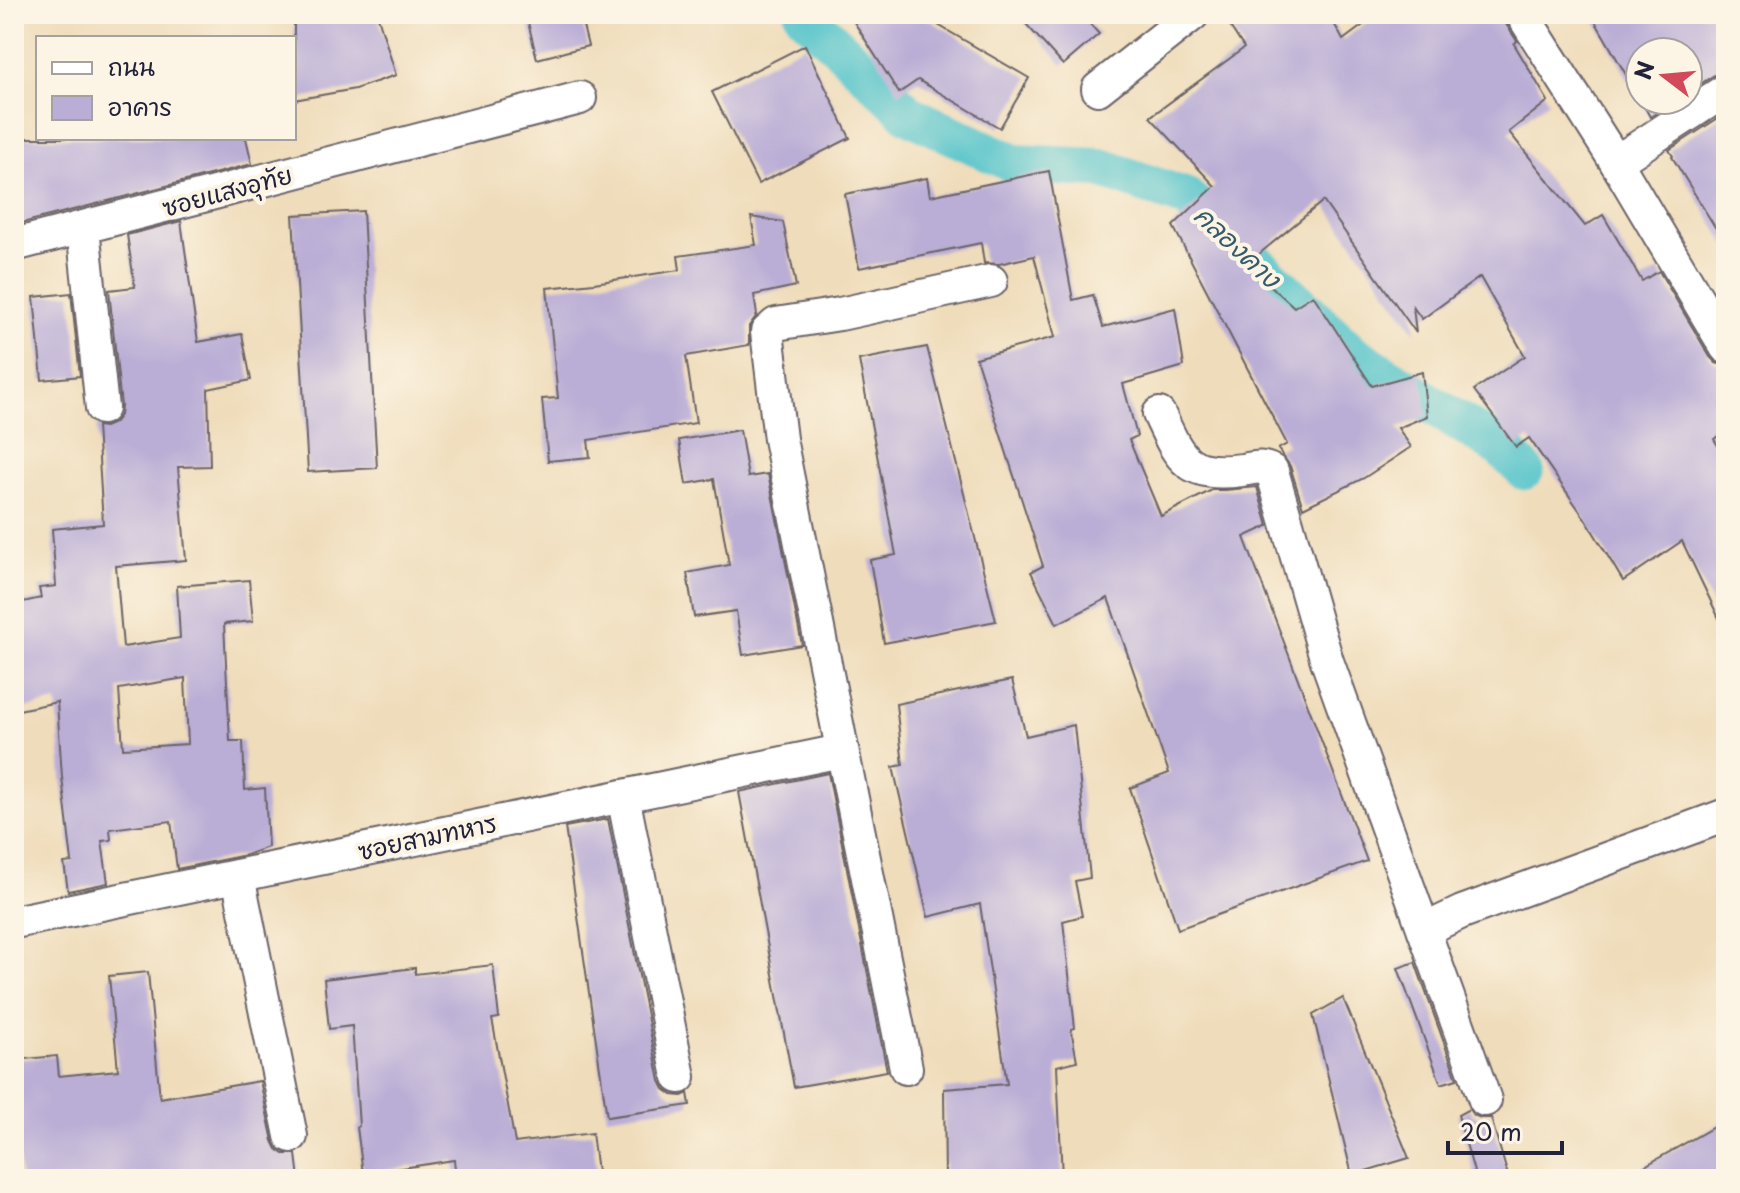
<svg xmlns="http://www.w3.org/2000/svg" width="1740" height="1193" font-family="'Playpen Sans','Playpen Sans Thai',sans-serif">
  <style>
    .lines { fill: none; stroke-linecap: round; stroke-linejoin: round }
    .canal { stroke: #58c5cb; stroke-width: 40 }
    .building { fill: #baadd6; fill-rule: evenodd }
    .street-casing { stroke: #6a6367; stroke-width: 36 }
    .street { stroke: #fff; stroke-width: 32 }
    .labels { text-anchor: middle; dominant-baseline: central; stroke-width: 8; stroke-linejoin: round; paint-order: stroke }
    .street-label { font-size: 24px; fill: #22223b; stroke: #fcf5e5 }
    .water-label { font-size: 26px; font-style: italic; fill: #355b6d; stroke: #fcf5e5 }
  </style>
  <rect width="100%" height="100%" fill="#fcf5e5"/>
  <filter id="ink" filterUnits="userSpaceOnUse"><feTurbulence type="fractalNoise" baseFrequency=".0125" numOctaves="2"/><feDisplacementMap in="SourceGraphic" scale="16" xChannelSelector="R" yChannelSelector="G"/><feConvolveMatrix kernelMatrix="1 2 1 2 8 2 1 2 1" color-interpolation-filters="sRGB"/></filter>
  <filter id="wash" filterUnits="userSpaceOnUse"><feTurbulence type="fractalNoise" baseFrequency=".006" numOctaves="4" result="noise"/><feDisplacementMap in="SourceGraphic" scale="32" xChannelSelector="R" yChannelSelector="G"/><feGaussianBlur stdDeviation="1.8" result="paint"/><feColorMatrix in="noise" values="0 0 0 0 0 0 0 0 0 0 0 0 0 0 0 0 0 1.4 0 .05"/><feComposite in="paint" operator="in"/></filter>
  <g filter="url(#wash)">
    <rect width="100%" height="100%" fill="#efdcba"/>
    <g class="lines">
      <polyline class="canal" points="804,14 910,115 1015,164 1101,168 1187,198 1353,354 1502,449 1524,470"/>
    </g>
    <g id="blocks">
      <g class="building">
        <polygon points="294,14 377,14 396,75 355,89 294,100"/>
        <polygon points="526,14 580,14 588,46 537,59"/>
        <polygon points="849,14 919,14 1029,78 1000,128 918,80 899,93"/>
        <polygon points="1017,14 1081,14 1099,34 1063,65"/>
        <polygon points="1222,14 1329,14 1343,40 1378,14 1503,14 1506,24 1517,41 1514,44 1548,101 1509,132 1585,226 1603,215 1642,281 1659,271 1710,357 1716,363 1726,366 1726,432 1714,439 1726,459 1726,633 1682,541 1623,581 1586,520 1529,438 1516,447 1474,390 1525,356 1480,277 1422,319 1413,307 1416,333 1323,201 1247,264 1294,307 1313,295 1372,386 1422,372 1427,416 1398,428 1411,447 1364,478 1303,508 1290,466 1278,449 1287,444 1173,226 1215,186 1150,117 1244,48"/>
        <polygon points="1591,14 1726,14 1726,71 1716,74 1688,92 1688,52 1640,52 1640,99"/>
        <polygon points="805,45 850,138 758,184 712,92"/>
        <polygon points="1641,100 1676,100 1650,117"/>
        <polygon points="1726,113 1726,245 1672,157 1673,156 1669,150"/>
        <polygon points="14,138 246,138 252,164 14,225"/>
        <polygon points="1049,171 1073,300 1093,295 1103,327 1175,308 1184,366 1123,384 1137,436 1129,440 1161,516 1212,490 1225,490 1257,487 1268,526 1244,537 1367,861 1178,929 1130,788 1169,773 1108,598 1057,624 1031,572 1043,566 976,358 1055,337 1034,256 999,264 984,263 981,243 859,268 845,194 927,178 930,196"/>
        <polygon points="363,211 377,468 308,472 293,215"/>
        <polygon points="751,217 783,222 796,286 754,295 757,315 749,326 749,345 686,356 696,423 588,440 590,457 548,461 542,399 558,398 547,288 594,283 680,270 678,256 756,245"/>
        <path d="M181 221 198 342 242 334 251 380 208 389 210 466 178 467 186 560 116 566 123 647 180 638 177 586 249 580 253 621 224 624 230 741H243L245 790 265 788 268 847 246 855 177 869 171 821 110 829 111 840 102 841 108 883 68 891 64 863 72 862 62 777 57 702 14 711V604L41 598 39 588 56 586 52 529 103 524 97 426 105 427 114 423 120 415 121 406 109 290 135 287 127 235ZM185 678 188 744 123 748 119 689Z"/>
        <polygon points="71,293 80,376 42,380 34,297"/>
        <polygon points="927,347 996,621 884,643 870,560 896,555 859,360"/>
        <polygon points="740,430 748,477 768,474 802,645 743,655 736,611 694,617 687,573 729,565 714,479 686,484 679,440"/>
        <polygon points="1012,680 1026,736 1074,725 1090,878 1075,881 1082,916 1063,921 1075,1028 1071,1029 1077,1061 1057,1066 1062,1179 945,1179 944,1089 1007,1084 980,904 928,917 893,767 903,765 896,704"/>
        <polygon points="828,773 887,1071 794,1087 739,792"/>
        <polygon points="608,819 660,1081 664,1089 672,1095 682,1096 688,1093 690,1105 607,1117 565,827"/>
        <polygon points="1415,962 1457,1079 1441,1084 1398,968"/>
        <polygon points="493,965 499,1018 492,1019 515,1143 592,1133 598,1179 456,1179 454,1160 363,1174 357,1127 359,1126 352,1026 329,1029 324,979 415,968 415,974"/>
        <polygon points="148,972 160,1098 260,1081 273,1141 277,1149 284,1154 296,1154 299,1179 21,1179 19,1154 14,1155 14,1060 57,1056 59,1076 118,1070 109,976"/>
        <polygon points="1343,998 1409,1158 1352,1175 1313,1015"/>
        <polygon points="1469,1109 1473,1115 1481,1118 1491,1118 1509,1179 1476,1179 1458,1115"/>
        <polygon points="1726,1120 1726,1179 1622,1179"/>
      </g>
    </g>
  </g>
  <g filter="url(#ink)">
    <use href="#blocks" fill-opacity="0" stroke="#6a6367" stroke-width="2"/>
    <g class="lines">
      <defs>
        <g id="street">
          <polyline points="1522,14 1616,162 1726,347"/>
          <polyline points="1098,89 1193,14"/>
          <polyline points="1616,162 1726,90"/>
          <polyline points="83,228 102,408"/>
          <polyline points="14,245 580,98"/>
          <path d="M1159 414C1180 459 1186 477 1242 470 1255 468 1260 465 1272 471L1327 661 1485 1100"/>
          <polyline points="623,796 679,1077"/>
          <polyline points="238,876 291,1136"/>
          <polyline points="14,922 841,751"/>
          <polyline points="1424,930 1462,912 1726,815"/>
          <polyline points="906,1068 780,439 767,332 776,324 840,314 991,281"/>
        </g>
      </defs>
      <use href="#street" class="street-casing"/>
      <use href="#street" class="street"/>
    </g>
  </g>
  <g class="labels">
    <g class="street-label">
      <text transform="translate(227 190) rotate(-15)">ซอยแสงอุทัย</text>
      <text transform="translate(427 836) rotate(-12)">ซอยสามทหาร</text>
    </g>
    <g class="water-label">
      <text transform="translate(1238 246) rotate(43)">คลองคาง</text>
    </g>
  </g>
  <rect width="1740" height="1193" fill="none" stroke="#fcf5e5" stroke-width="48"/>
  <rect x="36" y="36" width="260" height="104" fill="#fcf5e5" stroke="#a5a1a1" stroke-width="2"/>
  <rect x="52" y="62" width="40" height="12" fill="#ffffff" stroke="#a5a1a1" stroke-width="2"/>
  <text x="108" y="76" font-size="24" fill="#22223b">ถนน</text>
  <rect x="52" y="96" width="40" height="24" fill="#baadd6" stroke="#a5a1a1" stroke-width="2"/>
  <text x="108" y="116" font-size="24" fill="#22223b">อาคาร</text>
  <g transform="translate(1664 76) rotate(286)"><circle r="38" fill="#fcf5e5" stroke="#a5a1a1" stroke-width="2"/>
  <path d="M0-6L14 30L0 20L-14 30Z" fill="#d1495b"/>
  <text y="-12" font-size="22" font-weight="bold" text-anchor="middle" fill="#22223b">N</text>
  </g>
  <path d="M1448 1141v12h114v-12" fill="none" stroke="#22223b" stroke-width="4"/>
  <text x="1460" y="1141" font-size="24" fill="#22223b" stroke="#fcf5e5" stroke-width="6" paint-order="stroke">20 m</text>
</svg>
